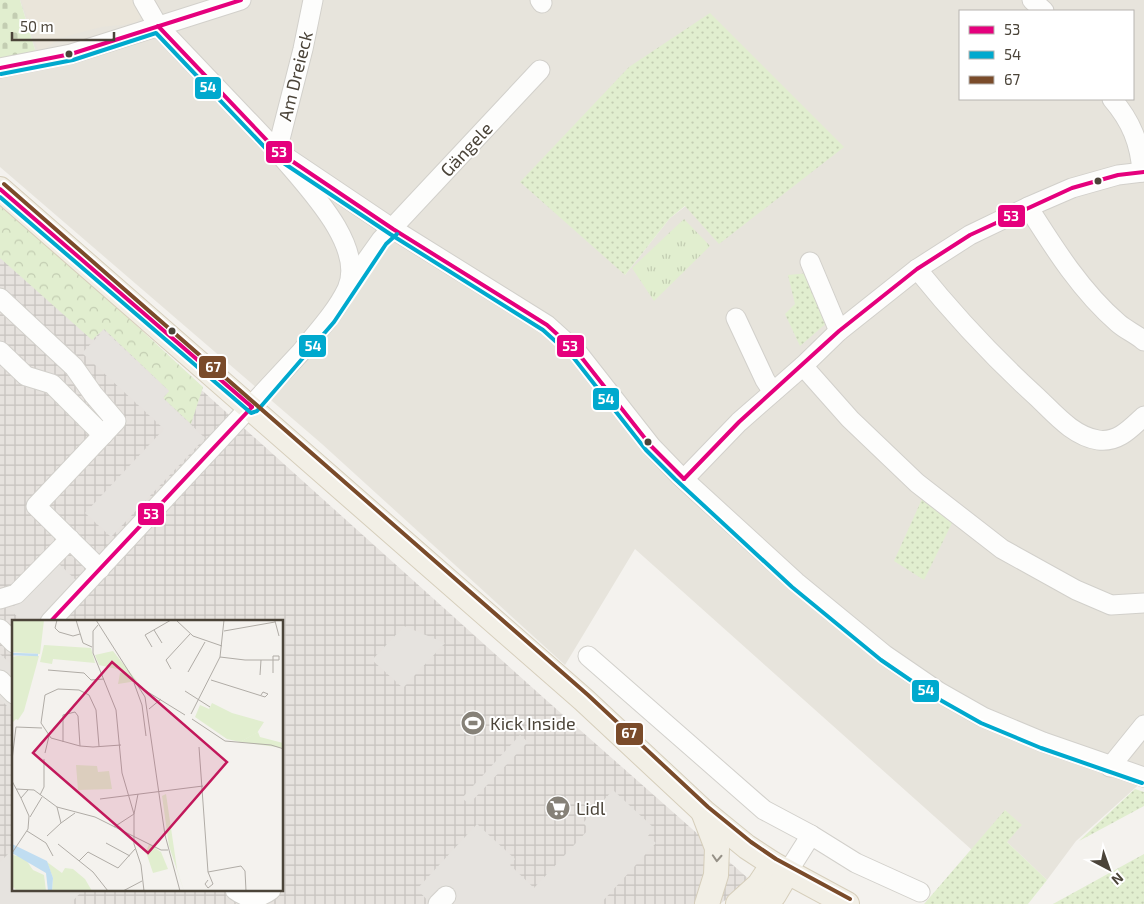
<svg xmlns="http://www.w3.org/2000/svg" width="1144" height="904" font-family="'Exo 2',sans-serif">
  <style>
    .residential { fill: #e7e4dc; fill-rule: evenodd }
    .industrial { fill: url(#industrial-grid); fill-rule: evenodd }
    .education { fill: #eae5da }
    .grass { fill: url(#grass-dots) }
    .forest { fill: url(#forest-crowns) }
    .cemetery { fill: url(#cemetery-stones) }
    .park { fill: url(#park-tufts) }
    .parking { fill: #e6e3df }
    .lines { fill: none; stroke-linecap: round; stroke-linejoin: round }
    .minor-casing { stroke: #d2d0cb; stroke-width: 21 }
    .major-casing { stroke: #d6cebb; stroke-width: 26 }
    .minor { stroke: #fdfdfc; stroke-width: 19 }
    .major { stroke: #f2efe6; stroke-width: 24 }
    .bus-1-casing { stroke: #fff; stroke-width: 8 }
    .bus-2-casing { stroke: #fff; stroke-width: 8 }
    .bus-3-casing { stroke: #fff; stroke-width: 8 }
    .bus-1 { stroke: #e5007d; stroke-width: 4 }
    .bus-2 { stroke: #00a9ce; stroke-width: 4 }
    .bus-3 { stroke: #7a4b2a; stroke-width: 4 }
    .oneway { stroke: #969187 }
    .bus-dot { fill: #4b4439; stroke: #fff; stroke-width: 2 }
    .labels { text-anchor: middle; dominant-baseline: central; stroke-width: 4; stroke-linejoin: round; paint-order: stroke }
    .street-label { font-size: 18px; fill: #4b4439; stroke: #fff }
    .poi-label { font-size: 18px; fill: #4b4439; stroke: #fff; text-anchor: start }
    .inset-river { fill: none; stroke: #c0ddf1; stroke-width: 2.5 }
    .inset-road { fill: none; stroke: #b0aca6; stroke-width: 1 }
    .view { fill: #c2185b; fill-opacity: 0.15; stroke: #c2185b; stroke-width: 2.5 }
    .inset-edge { fill: none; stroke: #4b4439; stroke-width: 2.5 }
    .line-badge { stroke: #fff; stroke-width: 2 }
    .badge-label { font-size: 14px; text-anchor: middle; font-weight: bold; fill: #fff }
  </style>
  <defs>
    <pattern id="industrial-grid" width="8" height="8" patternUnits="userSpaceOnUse" patternTransform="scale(1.25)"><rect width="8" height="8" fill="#e6e2de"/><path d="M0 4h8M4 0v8" fill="none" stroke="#c7c3bf"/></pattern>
    <pattern id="grass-dots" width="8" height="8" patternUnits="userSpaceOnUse" patternTransform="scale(1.25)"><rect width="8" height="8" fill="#e1eecf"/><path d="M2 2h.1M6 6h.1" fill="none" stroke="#c3cdb2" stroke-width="1.8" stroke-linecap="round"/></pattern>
    <pattern id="forest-crowns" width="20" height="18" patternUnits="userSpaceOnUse" patternTransform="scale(1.25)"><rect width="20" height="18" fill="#e1eecf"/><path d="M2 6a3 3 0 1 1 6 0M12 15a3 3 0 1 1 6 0" fill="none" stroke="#c3cdb2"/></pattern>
    <pattern id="cemetery-stones" width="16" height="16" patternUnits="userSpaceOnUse" patternTransform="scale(1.25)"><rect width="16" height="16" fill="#e1eecf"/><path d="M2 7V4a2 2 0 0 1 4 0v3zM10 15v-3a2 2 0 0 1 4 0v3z" fill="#c3cdb2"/></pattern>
    <pattern id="park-tufts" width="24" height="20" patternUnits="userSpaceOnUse" patternTransform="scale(1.25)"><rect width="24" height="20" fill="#e1eecf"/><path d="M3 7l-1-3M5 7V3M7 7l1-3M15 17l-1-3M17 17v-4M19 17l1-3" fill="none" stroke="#c3cdb2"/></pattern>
  </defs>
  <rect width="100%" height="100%" fill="#f4f2ee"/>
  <path class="residential" d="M20 0H1144V780L1076 841 1047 880 1007 842 1006 810 972 850 635 549 565 665 322 444 0 167V76L36 53ZM960 11H1133V99H960ZM710 13 719 243 686 206 670 218 625 275Z"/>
  <path class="industrial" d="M0 213 35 240 545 699 751 881 720 904H0ZM14 622H282V890H14Z"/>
  <polygon class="education" points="21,0 134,0 143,15 137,22 123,25 101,27 60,38 39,53"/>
  <g class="grass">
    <polygon points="710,13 844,147 719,244 685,206 670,218 625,275 520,182 629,67"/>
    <polygon points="809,273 829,321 800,346 785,314 795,304 788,275"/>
    <polygon points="922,499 952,523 924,580 894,561"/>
    <polygon points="1135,789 1144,792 1144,806 1079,841"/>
    <polygon points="1005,810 1022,825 1007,842 1047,880 1028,904 924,904"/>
    <polygon points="1144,854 1144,904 1053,904"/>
  </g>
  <polygon class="forest" points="0,206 87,280 203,387 191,424 163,398 169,391 104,329 92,340 0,258"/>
  <polygon class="cemetery" points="0,0 20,0 36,53 0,60"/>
  <polygon class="park" points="684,219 710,246 654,301 632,268"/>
  <g class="parking">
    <polygon points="104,330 169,391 163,398 205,438 111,537 85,513 164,429 82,353"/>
    <polygon points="57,562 79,583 42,621 22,621 10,610"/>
    <polygon points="404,626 445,643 403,688 372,660"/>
    <polygon points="0,654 14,667 14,713 0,699"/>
    <polygon points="520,735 528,742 469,804 462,798"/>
    <polygon points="613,790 654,828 648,836 656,843 600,904 431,904 417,889 477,824 515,859 510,865 534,888 589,829 583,823"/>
    <polygon points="14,848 14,890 83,890 70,904 0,904 0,862"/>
  </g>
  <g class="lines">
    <defs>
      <g id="minor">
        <polyline points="143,0 158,26 277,151 393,229 547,325 578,353 651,446 679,475 796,582 885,655 939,692 983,717 1043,742 1144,777"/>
        <polyline points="540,0 542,3"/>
        <polyline points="1032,0 1044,11"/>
        <polyline points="0,68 71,54 241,0"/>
        <path d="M1112 99C1131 121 1140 143 1142 172"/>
        <path d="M1028 207C1054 248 1081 291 1118 323 1126 330 1136 334 1144 341"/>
        <polyline points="810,262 839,331"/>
        <path d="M917 269C954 315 993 357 1037 397 1055 414 1073 436 1098 440 1118 443 1131 428 1144 416"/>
        <polyline points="349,285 381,240 540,70"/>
        <polyline points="0,298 74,367 93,394 116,421 36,506 100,569"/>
        <polyline points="736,318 765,380 773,392"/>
        <polyline points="0,351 26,376 52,384 103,435"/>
        <polyline points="803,366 850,419 917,483 1002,549 1076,590 1111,605 1144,603"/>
        <polyline points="684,479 739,422 803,366 839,331 917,269 970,235 1028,207 1072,188 1118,175 1144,172"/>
        <polyline points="0,599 16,594 70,539"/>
        <path d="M50 622 301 352C317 332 336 312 347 289 367 245 303 183 277 151L303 49 313 0"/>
        <polyline points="0,629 14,643"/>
        <polyline points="588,656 764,810 811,835 856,863 920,892"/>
        <polyline points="0,680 14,694"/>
        <polyline points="1110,767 1144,725"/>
        <polyline points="787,873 811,835"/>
        <path d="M235 890C247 899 259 899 271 890"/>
        <polyline points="438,904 446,896"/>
      </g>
      <g id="major">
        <polyline points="0,189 584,700 704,812 747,847 773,864 847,904"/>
        <polyline points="704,814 717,848 716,875 707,904"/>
        <polyline points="738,904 759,885 773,864"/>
        <polyline points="764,904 774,895 787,873"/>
      </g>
    </defs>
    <use href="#minor" class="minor-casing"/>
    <use href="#major" class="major-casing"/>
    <use href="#minor" class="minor"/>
    <use href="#major" class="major"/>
    <defs>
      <g id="bus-1">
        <polyline points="158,26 277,151 393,229 547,325 578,353 651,446 684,479"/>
        <polyline points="0,68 71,54 241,0"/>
        <polyline points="0,189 252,407"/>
        <polyline points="684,479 739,422 839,331 917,269 970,235 1072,188 1118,175 1144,172"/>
        <polyline points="50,622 252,407"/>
      </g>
      <g id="bus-2">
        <polyline points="1,74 73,60 156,33 273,156 390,234 543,330 573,357 646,450 675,479 792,587 881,660 935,697 981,723 1041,748 1142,783"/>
        <polyline points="0,197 251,413 257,411 334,322 386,244 397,234"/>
      </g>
      <polyline id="bus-3" points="4,184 588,695 708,807 751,842 776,859 850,899"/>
    </defs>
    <use href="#bus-1" class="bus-1-casing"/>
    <use href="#bus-2" class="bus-2-casing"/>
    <use href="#bus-3" class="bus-3-casing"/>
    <use href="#bus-1" class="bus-1"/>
    <use href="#bus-2" class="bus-2"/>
    <use href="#bus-3" class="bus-3"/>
  </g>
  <defs><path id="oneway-chevron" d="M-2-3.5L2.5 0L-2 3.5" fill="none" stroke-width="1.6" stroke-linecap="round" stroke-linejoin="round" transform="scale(1.25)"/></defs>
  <use class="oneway" href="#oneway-chevron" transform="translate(717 858) rotate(93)"/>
  <defs>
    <symbol id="stadium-disc" viewBox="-11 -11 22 22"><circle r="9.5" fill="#868178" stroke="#fff"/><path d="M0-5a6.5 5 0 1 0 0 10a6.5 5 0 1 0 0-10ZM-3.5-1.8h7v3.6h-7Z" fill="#fff"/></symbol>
    <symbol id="supermarket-disc" viewBox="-11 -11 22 22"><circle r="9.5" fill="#868178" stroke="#fff"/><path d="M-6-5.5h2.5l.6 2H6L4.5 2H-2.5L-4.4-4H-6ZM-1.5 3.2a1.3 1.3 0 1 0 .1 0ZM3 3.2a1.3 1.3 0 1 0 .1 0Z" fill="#fff"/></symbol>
  </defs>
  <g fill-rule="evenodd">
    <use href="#stadium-disc" x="459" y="709" width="28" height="28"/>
    <use href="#supermarket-disc" x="544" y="794" width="28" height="28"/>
  </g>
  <g class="bus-dot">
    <circle cx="69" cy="54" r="4.5"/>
    <circle cx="1098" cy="181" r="4.5"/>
    <circle cx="172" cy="331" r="4.5"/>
    <circle cx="648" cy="442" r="4.5"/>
  </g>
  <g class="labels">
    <g class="street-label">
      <text transform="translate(295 76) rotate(-76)">Am Dreieck</text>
      <text transform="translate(466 149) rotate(-47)">Gängele</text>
    </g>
    <g class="poi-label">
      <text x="490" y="723">Kick Inside</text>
      <text x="576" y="808">Lidl</text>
    </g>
  </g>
  <g transform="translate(12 620)">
    <rect width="271" height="271" fill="#f4f2ee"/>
    <path d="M0 0H32L28 34 0 32ZM32 25 79 28 83 43 41 39 40 44 28 42ZM101 31 125 61 106 64 108 53 114 51 87 45 83 35ZM5 36H27L12 91 6 100 4 99 1 102 0 37ZM246 112 248 117 271 123V128L228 122ZM64 145 85 146 86 152 97 151 100 169 66 170ZM0 235 12 237 21 250 32 255 34 271H5L0 266ZM35 242 50 253 53 248 61 249 73 259 80 271H40L41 258Z" fill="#e1eecf"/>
    <path d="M154 174 165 249 172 271 157 226 150 176Z" fill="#e1eecf"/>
    <path d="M137 224 149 232 156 249 141 253 134 232Z" fill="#e1eecf"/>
    <path d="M200 83 220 93 252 102 245 113 228 122 215 119 183 97 188 85 197 89Z" fill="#e1eecf"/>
    <path d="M0 224 35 241 41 258 40 271H36L34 253 0 233Z" fill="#c0ddf1"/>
    <path class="inset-river" d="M0 34 26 35"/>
    <path class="inset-road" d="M45 0 43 8 47 12 61 16 68 14M64 0 71 23 80 27M84 0 133 77 153 215 168 271M164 0 181 16 210 26M263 1 267 16M86 5 81 11V33L104 90 110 153 122 194V224L129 245 132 271M142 10 150 23M212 11 263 2M140 27 133 15 159 0M208 37 233 40H267V36H261V53M159 49 154 40 178 14M36 50 72 53 79 60 92 59M176 52 193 22M248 55 249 40M199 60 253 77 256 74 251 72 249 75M122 63 130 85 134 116M131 69 173 95M173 71 198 87M137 89 149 79M179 94 208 37 212 0M180 99 213 121 259 125 272 129M51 122V95L63 92 66 96 68 126M87 126 84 90 77 75 67 70 46 69 33 75 29 103 39 118 68 126 81 127 109 125M187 127 196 252 201 264 196 268 193 264 196 260M33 133 37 116M0 140 4 107 30 108M0 161 9 178M4 169 22 170 45 187 83 197 149 230H156M28 175 32 167V139M88 179 191 166M45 187 49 203 63 193M18 197 30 177M102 207 122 194 126 174M15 211 34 223 41 236M35 216 49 203M94 223 118 236M46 224 81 252 96 271M0 233 16 209 17 196 9 178 16 170M67 241 76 232 106 248 123 229M196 252 229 246 233 251 234 271M111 271 130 261"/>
    <path class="view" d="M100 42 215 142 136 233 21 133Z"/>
    <rect width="271" height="271" class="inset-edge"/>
  </g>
  <g class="line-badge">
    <rect x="194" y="76" width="28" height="24" rx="5" fill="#00a9ce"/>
    <rect x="265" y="140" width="28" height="24" rx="5" fill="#e5007d"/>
    <rect x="997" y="204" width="29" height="24" rx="5" fill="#e5007d"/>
    <rect x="556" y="334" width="29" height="24" rx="5" fill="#e5007d"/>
    <rect x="298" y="334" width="29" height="24" rx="5" fill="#00a9ce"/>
    <rect x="198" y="355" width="29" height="24" rx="5" fill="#7a4b2a"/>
    <rect x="592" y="387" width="28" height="24" rx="5" fill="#00a9ce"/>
    <rect x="137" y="502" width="28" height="24" rx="5" fill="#e5007d"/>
    <rect x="911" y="679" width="29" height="24" rx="5" fill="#00a9ce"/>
    <rect x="615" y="722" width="29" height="24" rx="5" fill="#7a4b2a"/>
  </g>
  <g class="badge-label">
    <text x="208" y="92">54</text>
    <text x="279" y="157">53</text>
    <text x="1011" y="221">53</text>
    <text x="570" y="351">53</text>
    <text x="313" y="351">54</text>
    <text x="213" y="372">67</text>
    <text x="606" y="404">54</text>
    <text x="151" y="519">53</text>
    <text x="926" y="695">54</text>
    <text x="629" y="738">67</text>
  </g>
  <rect x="959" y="10" width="175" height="90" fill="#ffffff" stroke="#b7b4b0"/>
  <rect x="969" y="26" width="25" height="8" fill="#e5007d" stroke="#b7b4b0"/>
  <text x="1004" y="35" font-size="15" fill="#4b4439">53</text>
  <rect x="969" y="51" width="25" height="8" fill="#00a9ce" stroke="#b7b4b0"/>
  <text x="1004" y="60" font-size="15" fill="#4b4439">54</text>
  <rect x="969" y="76" width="25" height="8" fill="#7a4b2a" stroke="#b7b4b0"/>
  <text x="1004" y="85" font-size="15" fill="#4b4439">67</text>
  <g transform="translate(1109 869) rotate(139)" stroke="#ffffff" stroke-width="4" paint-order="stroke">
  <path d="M0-4L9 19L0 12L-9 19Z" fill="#4b4439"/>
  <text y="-8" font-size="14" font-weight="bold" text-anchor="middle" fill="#4b4439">N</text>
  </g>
  <path d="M12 32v8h102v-8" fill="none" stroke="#4b4439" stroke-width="2.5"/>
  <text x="20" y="32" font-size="15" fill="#4b4439" stroke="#ffffff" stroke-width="4" paint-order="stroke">50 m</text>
</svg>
